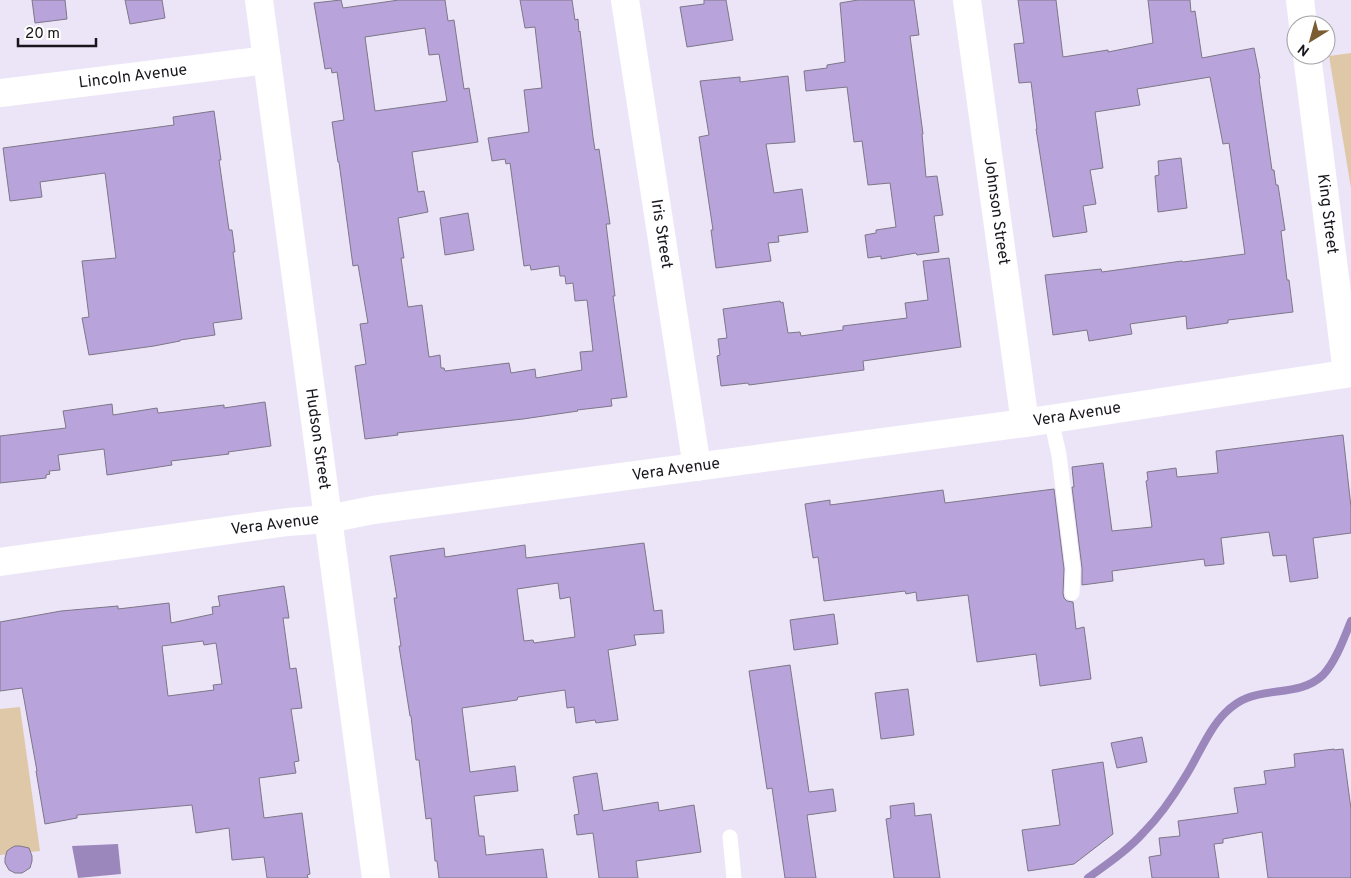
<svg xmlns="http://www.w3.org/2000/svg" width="1351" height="878" font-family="Overpass,sans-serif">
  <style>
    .green { fill: #dfc8a7 }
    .water { fill: #9b87bb }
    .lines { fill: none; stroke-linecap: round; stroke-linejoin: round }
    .stream { stroke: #9b87bb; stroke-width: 8 }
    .building { fill: #b8a4da; stroke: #7d7788; fill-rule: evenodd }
    .service { stroke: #fff; stroke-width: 15 }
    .minor { stroke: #fff; stroke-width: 28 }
    .tertiary { stroke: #fff; stroke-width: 28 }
    .labels { text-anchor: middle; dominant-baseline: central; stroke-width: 5; stroke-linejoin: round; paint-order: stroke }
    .street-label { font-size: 16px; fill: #18151c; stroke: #fff }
  </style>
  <rect width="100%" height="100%" fill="#ece5f8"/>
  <g class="green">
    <polygon points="1351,53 1351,188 1329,56"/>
    <polygon points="20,707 40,851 0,855 0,709"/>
  </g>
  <polygon class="water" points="118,844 121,874 78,878 72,846"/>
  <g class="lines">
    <path class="stream" d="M1088 878C1107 864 1128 850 1144 832 1160 816 1173 797 1185 777 1198 757 1208 730 1225 713 1231 707 1239 701 1247 698 1272 688 1302 695 1323 675 1336 661 1344 638 1351 621"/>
  </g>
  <g class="building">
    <polygon points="32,0 65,0 67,19 35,23"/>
    <polygon points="125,0 162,0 165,18 130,24"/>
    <path d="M341 0 343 8 399 0H445L448 21 454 20 464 89 469 88 478 142 412 152 418 192 424 191 428 212 398 218 404 258H401L408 307 422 305 429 357 440 355 441 368H444L445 371 509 363 511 373 535 369 536 378 582 370 580 352 593 351 587 300 575 301 573 283 566 284 565 276H560L559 266 531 270 530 265 524 266 510 163 506 164 505 159 492 161 488 138 529 132 524 90 542 88 535 27 525 28 520 0H572L575 20 578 19 579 32 580 31 593 137 595 150 599 149 610 224H606L615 296H613L627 397 611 399 612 406 577 410 578 411 523 419 397 433 398 435 365 439 355 366 366 364 360 324 368 323 358 265 353 266 339 162H338L332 122 344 120 337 72 332 73 331 68 325 69 314 3ZM425 28 429 55 439 54 447 101 375 111 365 37Z"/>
    <polygon points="704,0 726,0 733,40 687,47 680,7 704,4"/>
    <polygon points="858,0 914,0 919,35 910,36 923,134 922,134 926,177 937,176 943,215 934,216 939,252 917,255 916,253 881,259 881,256 868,258 865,235 876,233 876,230 896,227 890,183 868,185 862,141 854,142 847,87 806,91 804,71 827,68 827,65 845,62 840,3"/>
    <polygon points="1018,0 1056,0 1063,57 1108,50 1108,52 1153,43 1148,0 1190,0 1191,12 1195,11 1202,58 1254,48 1260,78 1259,79 1272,170 1274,170 1276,185 1278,185 1285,230 1281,231 1287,280 1289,280 1293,312 1228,320 1228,323 1187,329 1186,316 1130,324 1132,334 1089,341 1087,330 1053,335 1045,275 1101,269 1102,272 1182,261 1183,262 1245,254 1229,143 1223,144 1210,77 1137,89 1140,105 1095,112 1103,168 1090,170 1096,204 1083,206 1087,232 1053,237 1036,129 1037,129 1031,82 1019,83 1014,44 1024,43"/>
    <polygon points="788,76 795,142 766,144 774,193 802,189 808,232 778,236 779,242 768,243 771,261 716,268 711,230 713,230 699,137 709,135 700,81 740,77 740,82"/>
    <polygon points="214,111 221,160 219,160 229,230 232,230 235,252 233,252 242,319 213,323 215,335 180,340 180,341 154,346 89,355 82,318 89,317 82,261 116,258 105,173 40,182 42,197 10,201 3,148 174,125 173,117"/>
    <polygon points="1181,158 1187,208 1158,212 1155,176 1159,175 1158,161"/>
    <polygon points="468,213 474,250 445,255 440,218"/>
    <polygon points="949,258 961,347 863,361 864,370 749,385 748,383 721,386 717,356 720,355 718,339 727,338 723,309 780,301 781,303 783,302 788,333 800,332 801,336 843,330 843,326 907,318 905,303 928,300 923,261"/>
    <polygon points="265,402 271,446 228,452 229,454 171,461 172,465 107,475 104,449 58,455 60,470 49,471 50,474 46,475 46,478 0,483 0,436 66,428 63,411 112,404 113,415 157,408 158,413 224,405 224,408"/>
    <polygon points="1343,435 1351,507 1351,533 1313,538 1318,578 1290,582 1286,555 1273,556 1269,532 1221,538 1224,564 1205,566 1204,559 1112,571 1113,581 1082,585 1082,568 1072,487 1074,487 1072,467 1103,463 1112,531 1152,527 1146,481 1148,480 1147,472 1176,468 1177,477 1218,473 1216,451"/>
    <polygon points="1054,489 1064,569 1063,593 1064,598 1067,601 1073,602 1076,629 1084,627 1091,679 1040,686 1036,654 977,662 968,595 917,601 916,592 906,594 905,591 824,601 818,557 813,558 805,504 830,500 830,505 943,490 945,503"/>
    <path d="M644 543 654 611 662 610 664 633 634 635 636 645 608 650 618 720 596 723 595 720 576 723 574 707 567 708 565 690 518 697 517 700 462 708 470 772 515 766 518 791 474 796 479 836H484L486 855 543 849 547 878H439L437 861H435L431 818 426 819 419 760H416L411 716H410L399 646H401L394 598H397L390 556 444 548 445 557 525 545 526 558ZM558 583 560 599 570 597 575 637 534 643 533 640 524 641 517 589Z"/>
    <path d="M284 586 289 618H283L290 669 296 668 302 708 291 709 299 761 294 762 296 773 259 778 264 818 302 813 310 874 307 875 308 878H267L264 857 232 860 229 828 196 833 192 805 77 815V818L45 824 36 771H37L22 688 0 691V622L61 611 118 606V609L169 603 171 623 213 614 212 607 220 606 218 596ZM203 641 204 645 216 643 222 684 213 685 214 690 168 696 162 646Z"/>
    <polygon points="834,614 838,644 794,650 790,620"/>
    <polygon points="790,665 809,792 833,789 836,811 807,815 816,878 785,878 772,788 767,789 749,671"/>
    <polygon points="908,689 914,735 881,739 875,693"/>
    <polygon points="1142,737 1147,762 1117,768 1111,743"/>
    <polygon points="1334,749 1334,750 1343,749 1351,809 1351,878 1268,878 1262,832 1223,839 1223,843 1214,844 1219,878 1152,878 1149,857 1161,855 1159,838 1180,836 1178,821 1238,813 1234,788 1266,784 1264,771 1295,767 1294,754"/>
    <polygon points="1103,762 1113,834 1074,864 1028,871 1022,830 1060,825 1052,770"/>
    <polygon points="597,773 603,811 658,802 659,811 694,805 701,852 636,861 638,878 599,878 593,833 577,835 574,815 579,814 573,777"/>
    <polygon points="914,803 915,816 931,814 940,878 894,878 886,819 891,818 890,806"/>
    <polygon points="15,846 20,846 29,848 32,856 32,861 30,868 22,873 15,873 9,870 5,863 5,858 7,851 11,848"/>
  </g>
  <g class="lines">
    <g class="service">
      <polyline points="1051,419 1059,455 1073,569 1072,593"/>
      <polyline points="730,837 734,878"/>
    </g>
    <g class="minor">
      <polyline points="625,0 697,467"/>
      <polyline points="967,0 1025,423"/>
      <polyline points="1300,0 1303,25"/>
      <polyline points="1307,55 1347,373"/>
      <polyline points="0,93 267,60"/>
      <polyline points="0,562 288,522 328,519 373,510 1025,423 1351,373"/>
    </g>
    <polyline class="tertiary" points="259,0 376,878"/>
  </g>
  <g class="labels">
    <g class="street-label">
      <text transform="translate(133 77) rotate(-7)">Lincoln Avenue</text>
      <text transform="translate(996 211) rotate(82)">Johnson Street</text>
      <text transform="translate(1327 214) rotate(83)">King Street</text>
      <text transform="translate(661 234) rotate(81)">Iris Street</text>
      <text transform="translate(1077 415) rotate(-9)">Vera Avenue</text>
      <text transform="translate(317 439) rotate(82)">Hudson Street</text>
      <text transform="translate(676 470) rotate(-8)">Vera Avenue</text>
      <text transform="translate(275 525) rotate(-7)">Vera Avenue</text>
    </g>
  </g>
  <g transform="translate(1311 40) rotate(217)"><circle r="24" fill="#ffffff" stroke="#a3a1a4"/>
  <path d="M0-4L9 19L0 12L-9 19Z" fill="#7a5d30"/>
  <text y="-8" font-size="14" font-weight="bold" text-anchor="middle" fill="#18151c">N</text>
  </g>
  <path d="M18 38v8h78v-8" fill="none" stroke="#18151c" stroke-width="2.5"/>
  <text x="25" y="38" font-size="15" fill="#18151c" stroke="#ffffff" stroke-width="4" paint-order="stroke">20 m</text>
</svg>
